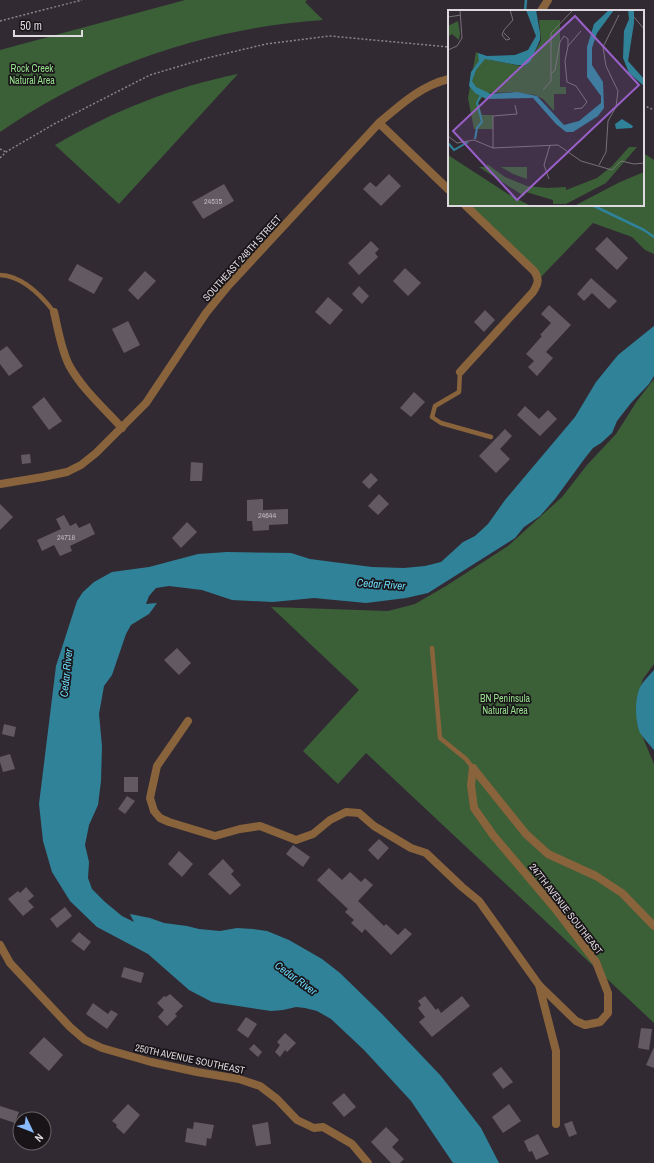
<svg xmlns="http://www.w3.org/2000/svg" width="654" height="1163" font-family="'Archivo Narrow',sans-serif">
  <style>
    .green { fill: #3b5f37 }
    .water { fill: #308299 }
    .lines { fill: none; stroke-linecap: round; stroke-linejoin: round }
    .stream { stroke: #308299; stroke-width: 2.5 }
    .building { fill: #635962 }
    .path { stroke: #8b848b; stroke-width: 1.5; stroke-dasharray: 2 2; stroke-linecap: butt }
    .lane { stroke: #89633b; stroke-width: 4.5 }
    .street { stroke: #89633b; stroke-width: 8 }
    .labels { text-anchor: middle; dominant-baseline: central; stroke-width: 3.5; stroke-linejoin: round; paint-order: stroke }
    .number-label { font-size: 8px; fill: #bfb9bf }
    .park-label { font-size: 10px; fill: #95df8b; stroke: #181418 }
    .street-label { font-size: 10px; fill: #ded9de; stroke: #181418 }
    .water-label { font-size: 11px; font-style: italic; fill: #6bd8f7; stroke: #181418 }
    .inset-river { fill: none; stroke: #308299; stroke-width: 2 }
    .inset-road { fill: none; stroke: #777077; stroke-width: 1 }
    .view { fill: #9960c8; fill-opacity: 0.15; stroke: #9960c8; stroke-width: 2 }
    .inset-edge { fill: none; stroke: #ded9de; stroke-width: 2 }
  </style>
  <rect width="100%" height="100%" fill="#322a33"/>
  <g class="green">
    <path d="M185 0H307L305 2 323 20C206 28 97 65 0 132V50Z"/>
    <path d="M238 74 119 204 55 145C113 111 173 87 238 74Z"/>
    <polygon points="643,153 654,160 654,254 645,250 632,237 593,223 539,279 468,212 475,205 643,205"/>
    <polygon points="654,379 654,664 643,679 637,699 638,726 654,764 654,1023 366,753 338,784 303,751 359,690 271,607 388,611 415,604 446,586 508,546 562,497 587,465 616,434 637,401"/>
  </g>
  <g class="water">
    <polygon points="654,326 654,376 649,384 631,403 617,421 612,433 601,443 593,448 585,458 555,499 540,516 524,527 515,538 428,593 406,598 366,603 314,598 273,602 232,600 202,590 169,586 156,588 149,596 146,604 157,603 149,614 131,625 126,634 112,675 104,686 99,714 102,746 101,781 98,805 89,825 85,845 89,862 88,878 92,889 105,902 122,916 134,922 130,914 150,918 164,923 187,926 199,929 220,931 237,928 253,929 267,931 289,940 322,959 340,973 382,1014 441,1076 481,1128 499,1163 453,1163 411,1101 364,1050 331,1019 317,1011 305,1008 296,1007 283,1010 271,1011 212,1002 189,990 148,954 97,927 70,901 52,872 43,841 39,804 56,666 77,601 83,592 94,582 112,572 149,567 198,554 227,552 291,553 310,559 372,567 404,568 425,566 441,562 463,542 475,536 488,524 505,500 575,417 596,382 618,355"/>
    <path d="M654 670V750C649 744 644 739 640 733 635 721 634 695 642 684 645 679 650 675 654 670Z"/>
  </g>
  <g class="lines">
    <g class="stream">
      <polyline points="525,11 526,0"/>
      <polyline points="592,205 644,230 654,237"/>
    </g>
  </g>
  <g class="building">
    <polygon points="389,174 401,186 381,206 363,189 370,182 376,187"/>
    <polygon points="224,184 234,201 203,219 192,202"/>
    <polygon points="607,237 628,258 617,270 595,249"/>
    <polygon points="371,241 379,249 375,253 378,257 359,275 348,263"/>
    <polygon points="77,264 103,278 94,294 68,280"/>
    <polygon points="405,268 421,283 408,296 393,281"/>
    <polygon points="145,271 156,281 138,300 128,290"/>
    <polygon points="591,278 617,301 609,309 592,293 584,301 577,294"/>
    <polygon points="359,286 369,296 362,304 352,294"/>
    <polygon points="328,297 343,310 330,325 315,312"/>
    <polygon points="549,305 571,325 546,352 553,358 537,376 528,367 534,361 526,354 542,336 540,335 551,323 541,314"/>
    <polygon points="485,310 495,320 484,332 474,322"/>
    <polygon points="128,321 140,345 124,353 112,329"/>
    <polygon points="7,346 23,366 9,376 0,364 0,351"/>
    <polygon points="414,392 425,402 411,417 400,408"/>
    <polygon points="44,397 62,421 49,430 32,407"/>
    <polygon points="525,406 539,419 548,410 557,419 540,436 517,415"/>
    <polygon points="505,429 512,436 500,449 510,459 496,473 479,456"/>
    <polygon points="30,454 31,463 22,464 21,455"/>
    <polygon points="191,462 203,463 202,481 190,481"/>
    <polygon points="371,473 378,480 369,489 362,482"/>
    <polygon points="379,494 389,504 378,515 368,506"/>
    <polygon points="263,499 263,510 288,509 288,524 269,525 269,530 253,531 252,521 247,521 247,500"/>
    <polygon points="0,504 13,517 0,530"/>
    <polygon points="64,515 70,526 76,523 79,528 90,523 95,534 70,546 72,551 60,556 54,545 42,551 37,540 61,529 56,519"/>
    <polygon points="187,522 197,532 181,548 172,538"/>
    <polygon points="177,648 191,663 179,675 164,660"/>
    <polygon points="4,724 16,727 14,737 2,734"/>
    <polygon points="10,754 15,769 3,772 0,762 0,757"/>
    <rect x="124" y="777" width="14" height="15"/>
    <polygon points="127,796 135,801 125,814 118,809"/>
    <polygon points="379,839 389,848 378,860 368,850"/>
    <polygon points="293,845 310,857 303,867 286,854"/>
    <polygon points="179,851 193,864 182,877 168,864"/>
    <polygon points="223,859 234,871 231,874 241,885 230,895 208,874"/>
    <polygon points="329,868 342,880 350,872 361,882 365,878 373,885 358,901 384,926 386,924 398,935 405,928 412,934 391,955 365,929 362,933 351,923 354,920 345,912 348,909 317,880"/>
    <polygon points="26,887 34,896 28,901 34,907 23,916 8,899 18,891 20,893"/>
    <polygon points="65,907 72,916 57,928 50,919"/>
    <polygon points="79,932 91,942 84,951 71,941"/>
    <polygon points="124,967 144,973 141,983 121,977"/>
    <polygon points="170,994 183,1006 175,1014 177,1016 167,1026 158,1017 164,1010 157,1003 164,996 166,997"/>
    <polygon points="425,996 436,1010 438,1008 441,1013 462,996 470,1006 432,1037 419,1022 425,1017 418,1008 421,1005 418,1001"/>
    <polygon points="93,1003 108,1014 111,1010 118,1014 107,1029 86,1014"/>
    <polygon points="246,1017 257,1024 248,1038 237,1030"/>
    <polygon points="641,1028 652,1029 649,1050 638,1048"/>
    <polygon points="285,1033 296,1043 287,1052 285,1050 280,1057 275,1052 280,1045 277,1042"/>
    <polygon points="44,1037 63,1055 49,1071 29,1053"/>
    <polygon points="254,1044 262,1052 258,1057 249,1049"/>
    <polygon points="654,1047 654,1068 646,1065"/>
    <polygon points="501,1067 513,1082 503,1089 492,1074"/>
    <polygon points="344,1093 356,1107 344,1117 332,1103"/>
    <polygon points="128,1104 140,1115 124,1134 116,1127 117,1125 112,1121"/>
    <polygon points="509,1104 521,1121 503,1133 492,1117"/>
    <polygon points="0,1106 19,1112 15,1123 0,1118"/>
    <polygon points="572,1121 577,1134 569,1137 564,1124"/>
    <polygon points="194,1122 214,1125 211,1139 207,1138 206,1146 185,1142 187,1128 193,1129"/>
    <polygon points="268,1122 271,1144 256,1146 252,1125"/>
    <polygon points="386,1127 399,1140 392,1147 404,1159 400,1163 391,1163 371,1142"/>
    <polygon points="538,1134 549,1154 536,1160 532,1151 529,1152 524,1141"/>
  </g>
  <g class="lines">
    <g class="path">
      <polyline points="0,21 82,0"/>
      <polyline points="643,105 654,110"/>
      <polyline points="0,149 6,152"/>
      <polyline points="0,158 6,152 54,124 150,75 207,58 266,44 330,36 449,47"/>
    </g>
    <g class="lane">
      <path d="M0 275C22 276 41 295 54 312"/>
      <polyline points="460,372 459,392 435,406 432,417 441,423 491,437"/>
      <polyline points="432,648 440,738 466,759 473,768"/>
    </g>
    <g class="street">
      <polyline points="541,11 548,0"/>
      <polyline points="379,123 449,190"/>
      <path d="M54 312C58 329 61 349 69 365 82 389 104 408 122 428"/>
      <path d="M460 372 533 292C538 284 540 279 534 271L465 205"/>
      <path d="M0 484 43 477 67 472 81 465 96 453 146 403 206 313 228 286 379 123C400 105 422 85 449 79"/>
      <polyline points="188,721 157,766 150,798 154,811 160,818 169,822 215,836 240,829 260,826 296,840 313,834 330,820 346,812 359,813 374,826 411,848 426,853 462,887 479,901 539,985 556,1051 556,1124"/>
      <polyline points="473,768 471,785 474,808 493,835 557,911 596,962 608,993 608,1013 600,1022 585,1025 576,1021 540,986"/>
      <polyline points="473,768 526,834 548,854 596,876 622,893 654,926"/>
      <polyline points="0,945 10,963 70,1027 85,1040 102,1048 151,1062 197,1072 239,1079 260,1086 277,1099 297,1120 314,1128 323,1127 352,1144 368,1163"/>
    </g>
  </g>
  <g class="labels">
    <g class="number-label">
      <text x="213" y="201">24535</text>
      <text x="267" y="515">24644</text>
      <text x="66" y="537">24718</text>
    </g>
    <g class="park-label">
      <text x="32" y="68">Rock Creek<tspan x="32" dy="12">Natural Area</tspan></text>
      <text x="505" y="698">BN Peninsula<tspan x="505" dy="12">Natural Area</tspan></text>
    </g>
    <g class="street-label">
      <text transform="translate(242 258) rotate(-48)">SOUTHEAST 248TH STREET</text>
      <text transform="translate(566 909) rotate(52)">247TH AVENUE SOUTHEAST</text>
      <text transform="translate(190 1059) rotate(12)">250TH AVENUE SOUTHEAST</text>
    </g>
    <g class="water-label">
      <text transform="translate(381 584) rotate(4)">Cedar River</text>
      <text transform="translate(66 673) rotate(-84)">Cedar River</text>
      <text transform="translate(296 978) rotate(36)">Cedar River</text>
    </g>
  </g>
  <g transform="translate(448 10)">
    <rect width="196" height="196" fill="#322a33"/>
    <path d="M91 10H112V77H118V84H106V101L95 89 87 85 66 82 39 83 30 92 34 105H45V119H26L20 88 28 42 42 50 73 56 80 54 93 31ZM10 11 12 23 11 30 4 24 0 27V16ZM181 137H189L158 173 118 194H105V190L78 182 76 186 31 157H39V154L57 167 79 176 99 178 118 177V180L149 168 164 156ZM0 145 60 184 83 196H0ZM53 157H79V169L65 164ZM196 162V196H126L172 172Z" fill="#3b5f37"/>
    <path d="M78 0H88L92 23V30L82 52 78 55H69L37 49 28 60 24 71 28 77 43 84 69 82 89 86 116 115 131 111 153 93V86L139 67V37L146 14 161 0H166L149 23 144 38V55L155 72 156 98 150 106 125 122H118L108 114 85 88 38 89 27 83 21 76 23 62 31 51 30 43 39 46 67 45 80 40 88 26ZM180 0H186V13L180 51 196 69V76L181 63 175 48 176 21 181 9ZM174 109 185 116 184 118 168 119 167 114Z" fill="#308299"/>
    <path class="inset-river" d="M27 129 29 118 34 112 29 93 33 85M0 133 6 140 20 132"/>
    <path class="inset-road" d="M0 7 13 5M186 7 196 19M56 23 62 29 58 30 54 25 56 20 65 10 62 0M0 40 9 36 14 28 12 0M103 64 107 60 112 32 116 26 120 29V36M95 80 103 71V23L125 0M126 99 134 98 139 92 128 76 119 72 117 51 120 36 133 21M0 126 9 133 26 130 45 138 110 135 133 151 164 160 173 151 186 154 196 153M45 138V106L69 104 67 95M151 155 158 142 160 111 168 97 170 81 158 56 155 37 171 5M101 169 96 155 102 135"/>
    <path class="view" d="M127 6 191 75 69 190 5 121Z"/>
    <rect width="196" height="196" class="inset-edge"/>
  </g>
  <g transform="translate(32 1131) rotate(133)"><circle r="19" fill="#181418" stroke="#676367"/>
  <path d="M0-3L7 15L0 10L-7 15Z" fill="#89bafc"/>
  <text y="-6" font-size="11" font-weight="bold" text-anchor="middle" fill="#ded9de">N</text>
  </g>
  <path d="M14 30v6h68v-6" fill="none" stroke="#ded9de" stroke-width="2"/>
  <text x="20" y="30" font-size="12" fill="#ded9de" stroke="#181418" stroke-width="3" paint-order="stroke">50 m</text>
</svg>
